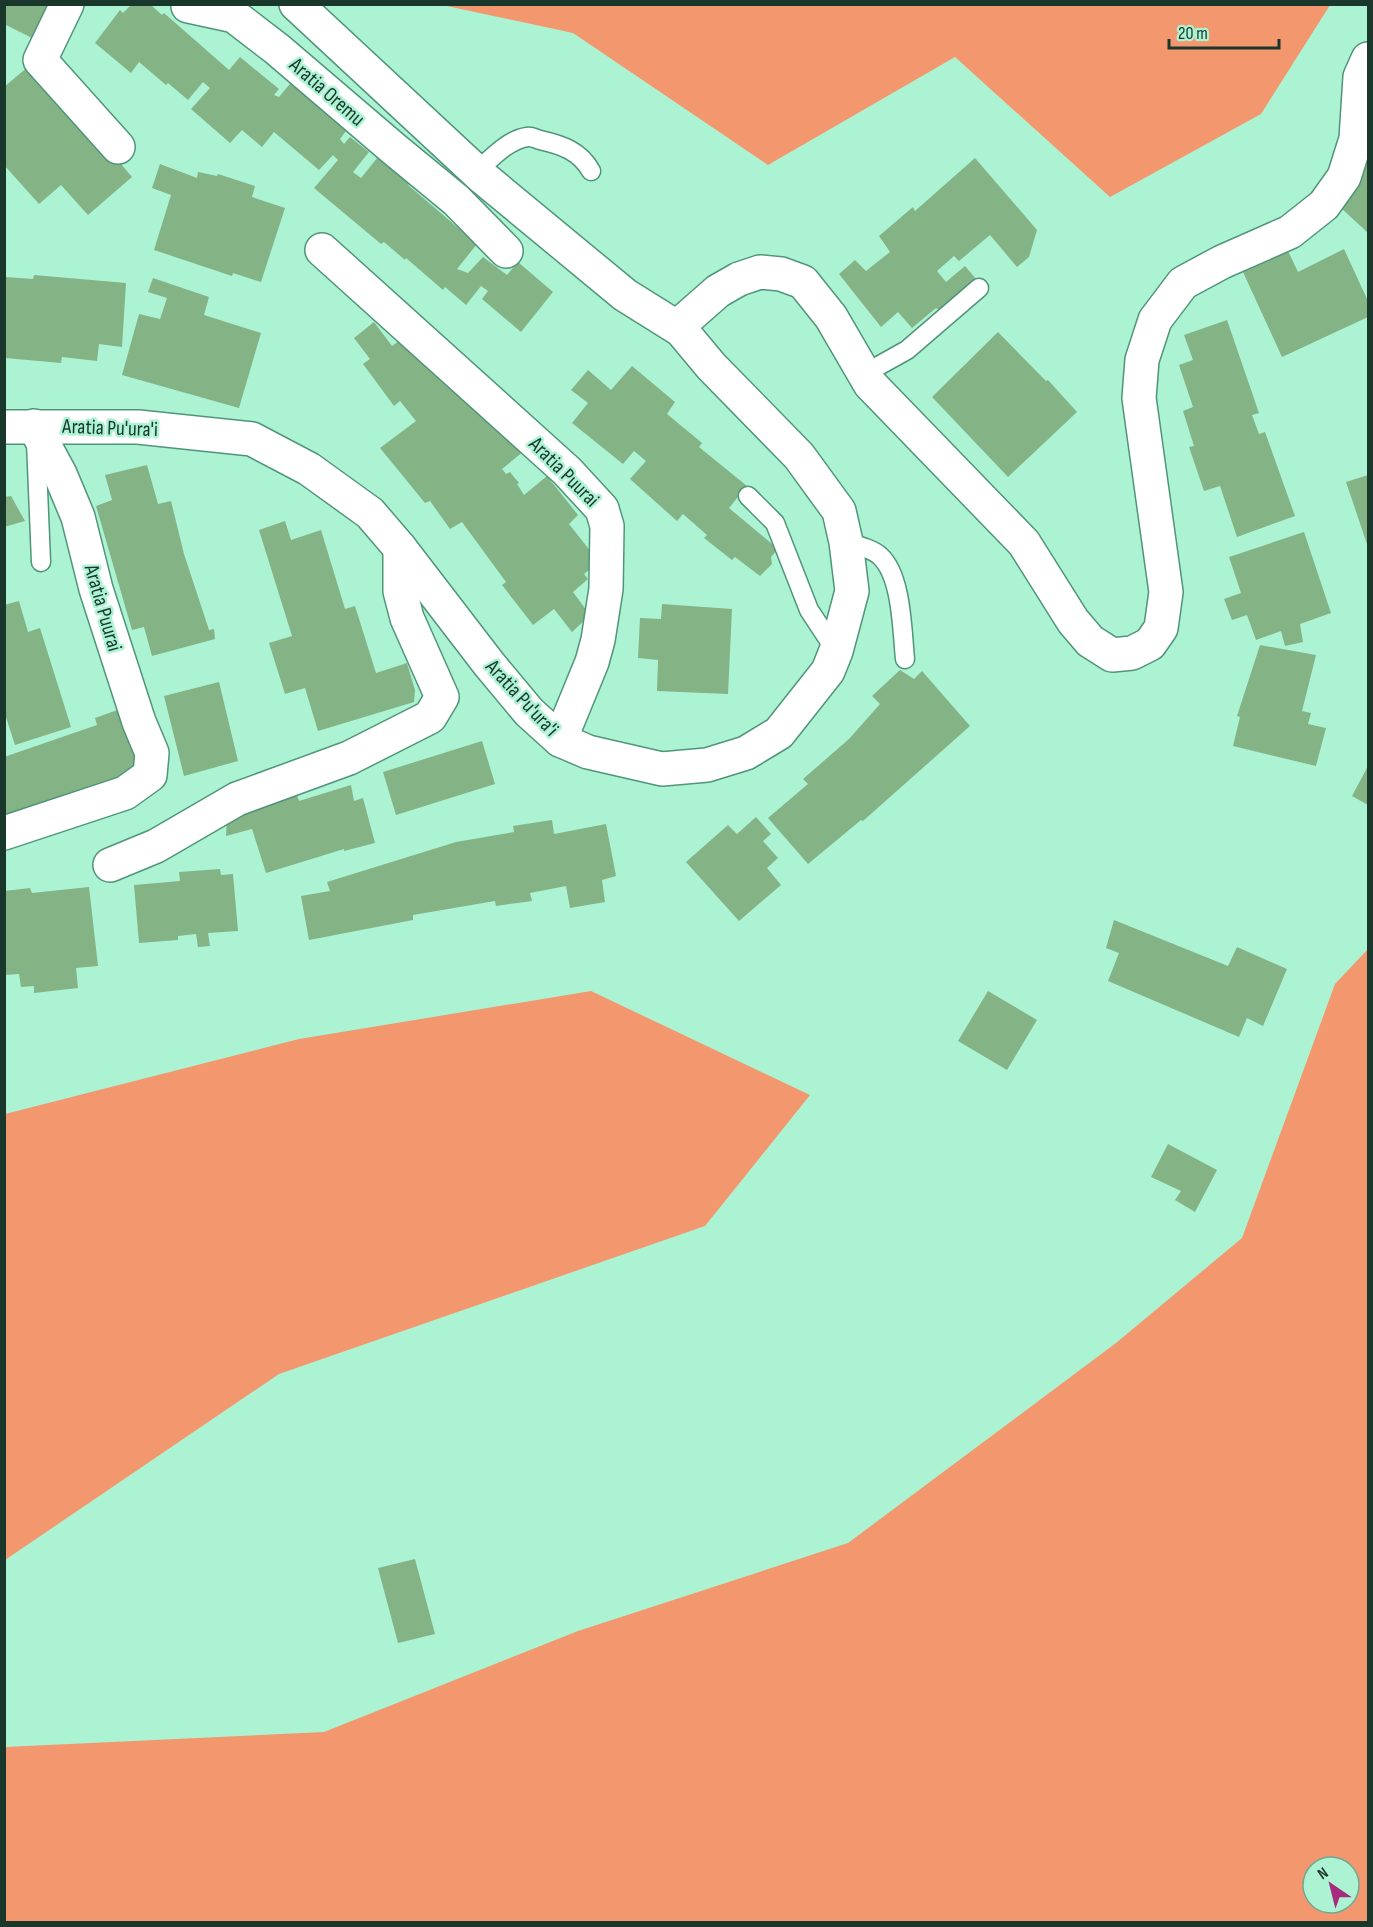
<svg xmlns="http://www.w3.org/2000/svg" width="1373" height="1927" font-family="'Sofia Sans Condensed',sans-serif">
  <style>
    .forest { fill: #f3986e; fill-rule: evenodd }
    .building { fill: #84b385 }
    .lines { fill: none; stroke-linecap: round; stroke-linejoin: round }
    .service-casing { stroke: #509579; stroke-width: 21 }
    .minor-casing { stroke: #509579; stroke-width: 36 }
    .secondary-casing { stroke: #509579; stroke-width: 36 }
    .service { stroke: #fff; stroke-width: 18 }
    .minor { stroke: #fff; stroke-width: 33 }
    .secondary { stroke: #fff; stroke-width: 33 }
    .labels { text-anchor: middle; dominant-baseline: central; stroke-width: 5; stroke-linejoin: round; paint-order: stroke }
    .street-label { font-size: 21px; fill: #1a372c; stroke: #acf3d4 }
  </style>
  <rect width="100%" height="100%" fill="#acf3d4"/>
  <g class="forest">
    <polygon points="442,5 1330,5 1261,114 1110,197 955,57 768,165 573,33"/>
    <path d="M1368 949V1922H5V1747L324 1732 578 1631 848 1543 1116 1343 1242 1238 1335 984ZM1313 1867H1349V1903H1313Z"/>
    <polygon points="591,991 810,1095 705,1226 279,1374 5,1560 5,1114 299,1039"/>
  </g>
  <g class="building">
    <polygon points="4,4 53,4 34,39 4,24"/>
    <polygon points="131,5 151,5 162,15 164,13 229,70 240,57 279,89 274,95 279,97 294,79 349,127 340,139 344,144 350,137 369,152 353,172 361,178 378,157 411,183 408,185 477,244 457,269 468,273 483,257 507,275 518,262 553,292 521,332 482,299 488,291 481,286 466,305 445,287 443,290 406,258 405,260 384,242 381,244 314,188 338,160 333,155 319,170 274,132 262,147 242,130 230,143 191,109 210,88 203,82 188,100 168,83 166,85 139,62 131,73 95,43 120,10 123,13"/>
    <polygon points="29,66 82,118 132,177 88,215 61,185 39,204 4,165 4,87"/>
    <polygon points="1368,137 1368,233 1340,207"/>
    <polygon points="975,158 1037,230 1029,257 1017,267 990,235 959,261 954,256 937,271 946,282 965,266 976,279 940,311 936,308 912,328 898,312 881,327 839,274 855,260 866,271 890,252 879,236 913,207 915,211"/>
    <polygon points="160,164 197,178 198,172 217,176 218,174 255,186 252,197 285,208 261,282 233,273 232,276 154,250 171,195 152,188"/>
    <polygon points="1344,249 1368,301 1368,317 1282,357 1243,272 1288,251 1298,272"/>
    <polygon points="34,275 126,283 122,347 99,344 97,361 62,357 61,363 5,358 5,277 33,279"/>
    <polygon points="153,278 209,297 204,315 261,333 239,408 122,375 139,314 160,319 167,298 148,292"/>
    <polygon points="1227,320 1259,413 1252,415 1259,434 1265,432 1295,516 1237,537 1220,486 1204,491 1189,447 1194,446 1183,411 1193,407 1179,365 1193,360 1184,335"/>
    <polygon points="374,322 392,346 408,334 530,446 502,469 506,474 510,472 519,483 517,484 524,495 547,476 578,515 569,524 599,562 584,574 588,579 573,592 590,615 572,632 554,609 533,625 502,585 506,582 462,522 450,529 430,501 425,503 380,448 416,421 400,401 394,406 363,364 370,359 354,338"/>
    <polygon points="998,332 1046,381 1048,380 1077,412 1008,477 932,397"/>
    <polygon points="632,366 675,402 667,414 702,443 699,447 747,486 729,508 778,549 771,557 772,564 760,576 735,557 732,560 704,538 707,535 683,514 677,521 630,479 646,461 634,451 623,464 572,423 588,403 571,390 588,370 611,390"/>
    <polygon points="147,465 158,504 171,501 184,554 209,630 214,629 215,639 152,656 144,627 132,630 96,506 112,500 105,475"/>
    <polygon points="1368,475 1368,547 1346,482"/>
    <polygon points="11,496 25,521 4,527 4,497"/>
    <polygon points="285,521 291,540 321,530 345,609 355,606 376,673 407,663 415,690 414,702 318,731 305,688 285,694 269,643 292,636 259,530"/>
    <polygon points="1304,532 1331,613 1300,624 1303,642 1285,646 1281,631 1256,640 1247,615 1232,620 1224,599 1241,593 1229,557"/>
    <polygon points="19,601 28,632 40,628 71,727 15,745 4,711 4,605"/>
    <polygon points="662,604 732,609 728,694 657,691 658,660 638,658 640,618 661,619"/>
    <polygon points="1260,645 1316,655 1302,711 1311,713 1308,724 1326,728 1316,766 1233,746 1240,717 1237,716"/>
    <polygon points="900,670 914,679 922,671 970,726 863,821 861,820 808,864 768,818 808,784 803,779 849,739 880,704 872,696"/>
    <polygon points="219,682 238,761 184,776 164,696"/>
    <polygon points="123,708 143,766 138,779 4,828 4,757 97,725 95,718"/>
    <polygon points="482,741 495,784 396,815 383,772"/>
    <polygon points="1368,766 1368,805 1352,796"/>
    <polygon points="351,785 354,801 363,798 375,843 344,851 344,849 266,873 252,829 226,836 227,817 295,790 299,801"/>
    <polygon points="756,817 771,834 763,841 778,858 767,868 781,885 739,921 686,862 728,825 737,834"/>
    <polygon points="552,820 554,834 606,824 616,876 602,880 605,902 570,908 566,886 530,893 532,901 496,906 495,901 413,915 413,920 309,940 301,896 330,891 327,882 456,842 514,832 513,826"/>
    <polygon points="220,869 221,875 233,874 238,931 208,933 210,946 198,947 196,934 178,936 178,940 139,943 134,885 180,881 179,872"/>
    <polygon points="89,887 98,966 76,968 78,988 34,993 34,986 21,987 19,974 4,975 4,891 30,888 32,893"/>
    <polygon points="1114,920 1228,966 1237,947 1287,969 1263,1026 1247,1018 1239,1037 1108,981 1119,953 1106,948"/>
    <polygon points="988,991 1037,1020 1007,1070 958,1041"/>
    <polygon points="1168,1144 1217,1170 1195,1212 1175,1200 1181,1191 1151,1177"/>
    <polygon points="415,1559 435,1634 398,1643 378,1568"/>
  </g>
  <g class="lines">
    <defs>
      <g id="service">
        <path d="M476 172C490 160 507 140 527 137 531 136 536 139 540 140 562 145 580 151 591 171"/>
        <polyline points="864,374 907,350 979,288"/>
        <polyline points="36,442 41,562"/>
        <polyline points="748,496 775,523 809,610 836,651"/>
        <path d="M846 542C856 545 873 549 880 556 902 576 902 630 905 659"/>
      </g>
      <g id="minor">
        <polyline points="67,4 40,60 118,147"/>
        <polyline points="188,6 234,16 277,49 394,149 456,200 506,251"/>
        <polyline points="322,250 567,471 602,509 607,526 606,589 598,640 592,662 560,740"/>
        <polyline points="677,327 718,291 739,279 760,272 781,274 803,282 831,317 870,384 1024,543 1073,621 1090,641 1112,655 1132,653 1150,644 1161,628 1166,592 1139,398 1142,360 1155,320 1183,283 1222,262 1290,232 1324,205 1344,177 1356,139 1360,77 1368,59"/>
        <polyline points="4,833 125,793 150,775 152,753 139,722 96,589 78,517 60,474 34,426"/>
        <polyline points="110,865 156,846 237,799 349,758 430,717 442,697 407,618 400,591 400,548"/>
      </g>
      <polyline id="secondary" points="4,427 138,427 252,439 309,469 370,513 400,548 489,664 529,712 560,740 588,752 662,769 707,765 746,753 779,733 828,671 836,651 852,591 846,542 839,511 799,456 711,366 681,330 625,295 481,176 296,4"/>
    </defs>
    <use href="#service" class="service-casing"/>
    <use href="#minor" class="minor-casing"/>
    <use href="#secondary" class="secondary-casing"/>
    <use href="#service" class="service"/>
    <use href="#minor" class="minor"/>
    <use href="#secondary" class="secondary"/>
  </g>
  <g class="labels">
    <g class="street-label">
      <text transform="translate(327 92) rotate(41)">Aratia Oremu</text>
      <text transform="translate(110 428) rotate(2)">Aratia Pu'ura'i</text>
      <text transform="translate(564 472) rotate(45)">Aratia Puurai</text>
      <text transform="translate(103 608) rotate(74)">Aratia Puurai</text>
      <text transform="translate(522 698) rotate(47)">Aratia Pu'ura'i</text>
    </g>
  </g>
  <rect width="1373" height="1927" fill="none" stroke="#1a372c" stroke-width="12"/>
  <g transform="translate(1331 1885) rotate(325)"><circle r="28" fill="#acf3d4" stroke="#72a891" stroke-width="1.5"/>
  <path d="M0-4.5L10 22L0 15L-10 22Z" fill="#a72a7c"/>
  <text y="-9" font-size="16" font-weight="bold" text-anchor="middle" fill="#1a372c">N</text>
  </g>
  <path d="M1169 39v9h110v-9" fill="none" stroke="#1a372c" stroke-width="3"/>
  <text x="1178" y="39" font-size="18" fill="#1a372c" stroke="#acf3d4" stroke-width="4.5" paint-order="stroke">20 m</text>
</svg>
